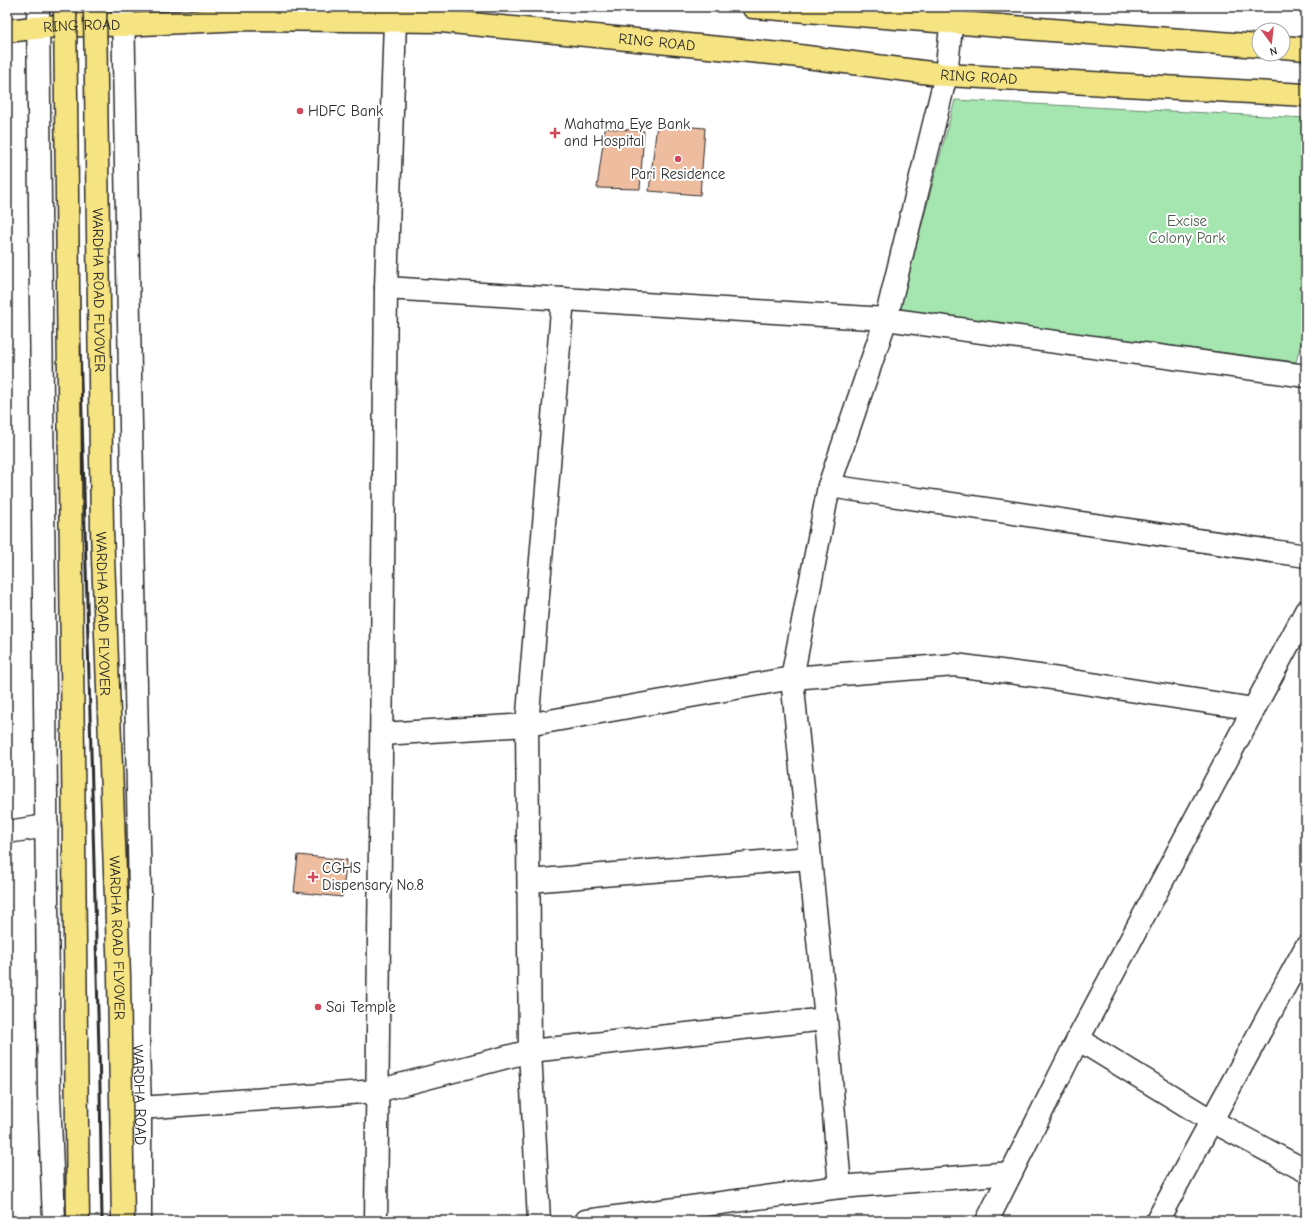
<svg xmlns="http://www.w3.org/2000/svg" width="1313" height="1228" font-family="'Comic Neue',sans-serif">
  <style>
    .green { fill: #a5e6b0; stroke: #68886e }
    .building { fill: #eebc9f; stroke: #2b2b2b }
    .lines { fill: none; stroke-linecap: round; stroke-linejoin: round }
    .minor-casing { stroke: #2b2b2b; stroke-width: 25 }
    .tertiary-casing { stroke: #2b2b2b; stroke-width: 25 }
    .primary-casing { stroke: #2b2b2b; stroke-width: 25 }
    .trunk-casing { stroke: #2b2b2b; stroke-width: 25 }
    .minor { stroke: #fff; stroke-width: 22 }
    .tertiary { stroke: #fff; stroke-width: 22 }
    .primary { stroke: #f6e381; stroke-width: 22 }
    .trunk { stroke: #f6e381; stroke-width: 22 }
    .rail { stroke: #2b2b2b; stroke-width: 3 }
    .trunk-bridge-casing { stroke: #2b2b2b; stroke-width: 25; stroke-linecap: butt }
    .trunk-bridge { stroke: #f6e381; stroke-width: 22 }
    .poi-dot { fill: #d1495b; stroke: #fff; stroke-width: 1.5 }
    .labels { text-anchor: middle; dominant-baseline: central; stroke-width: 4; stroke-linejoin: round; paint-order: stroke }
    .street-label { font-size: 15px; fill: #2b2b2b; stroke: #fff }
    .poi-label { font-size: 15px; fill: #2b2b2b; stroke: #fff; text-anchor: start }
    .park-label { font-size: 15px; fill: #4a5a4c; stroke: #fff }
  </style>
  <rect width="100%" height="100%" fill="#fff"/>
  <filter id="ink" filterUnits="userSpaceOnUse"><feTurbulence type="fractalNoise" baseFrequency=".025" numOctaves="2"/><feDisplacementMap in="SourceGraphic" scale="8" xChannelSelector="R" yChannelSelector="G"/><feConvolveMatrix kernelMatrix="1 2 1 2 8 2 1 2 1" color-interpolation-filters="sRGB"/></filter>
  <g filter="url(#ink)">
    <polygon class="green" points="955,100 1306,118 1306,322 1296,362 899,310"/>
    <g class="building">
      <polygon points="657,124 705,128 700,195 649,191"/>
      <polygon points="605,128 644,131 640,189 597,188"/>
      <polygon points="298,855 347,860 342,897 294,892"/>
    </g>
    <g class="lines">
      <defs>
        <g id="minor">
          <polyline points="386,288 886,319 1306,376"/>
          <polyline points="829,486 1306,556"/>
          <polyline points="382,734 527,725 792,678 955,665 1039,676 1254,709"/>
          <polyline points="7,832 47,826"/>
          <polyline points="529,881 810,858"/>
          <polyline points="1078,1039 1212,1121 1306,1171"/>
          <polyline points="140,1108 377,1091 530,1051 826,1019"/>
          <polyline points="840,1187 826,1019 792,678 829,486 886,319 946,75 953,7"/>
          <polyline points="376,1221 386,288 395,21"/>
          <polyline points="539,1221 530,1051 527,725 563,299"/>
          <polyline points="586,1221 840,1187 1011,1173"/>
          <polyline points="987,1221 1078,1039 1306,611"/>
          <polyline points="1157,1221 1306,947"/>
        </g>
        <g id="tertiary">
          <polyline points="38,7 49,1094 54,1221"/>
          <path id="s1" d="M123 7 140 897 138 1046 140 1108V1221"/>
        </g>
        <g id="primary">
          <polyline points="753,7 1259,46"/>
          <path id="s2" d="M123 25 243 19 441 21 791 55 946 75 1306 95"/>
          <polyline points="1283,47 1306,49"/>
        </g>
        <g id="trunk">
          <path id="s3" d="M7 31C46 26 85 24 123 25"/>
        </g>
      </defs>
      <use href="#minor" class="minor-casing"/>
      <use href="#tertiary" class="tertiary-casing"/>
      <use href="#primary" class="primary-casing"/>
      <use href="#trunk" class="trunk-casing"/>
      <use href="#minor" class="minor"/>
      <use href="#tertiary" class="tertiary"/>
      <use href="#primary" class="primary"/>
      <use href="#trunk" class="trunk"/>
      <g class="rail">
        <polyline points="71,7 100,1087 102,1221"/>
        <path id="s4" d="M88 7 115 1087 117 1221"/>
      </g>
      <defs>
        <g id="trunk-bridge">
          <polyline points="65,7 78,1221"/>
          <path id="s5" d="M95 7 102 530 119 976 123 1221"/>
        </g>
      </defs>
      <use href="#trunk-bridge" class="trunk-bridge-casing"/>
      <use href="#trunk-bridge" class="trunk-bridge"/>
    </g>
  </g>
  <g class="poi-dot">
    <circle cx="300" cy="111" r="4"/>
    <path d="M553 127h4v4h4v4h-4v4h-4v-4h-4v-4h4z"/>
    <circle cx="678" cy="159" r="4"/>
    <path d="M311 871h4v4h4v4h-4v4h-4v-4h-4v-4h4z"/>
    <circle cx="318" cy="1007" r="4"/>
  </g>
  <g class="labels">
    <g class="street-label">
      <text stroke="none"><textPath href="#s3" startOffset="75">RING ROAD</textPath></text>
      <text stroke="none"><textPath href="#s2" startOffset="535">RING ROAD</textPath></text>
      <text stroke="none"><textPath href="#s2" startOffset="859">RING ROAD</textPath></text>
      <text stroke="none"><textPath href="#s5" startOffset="283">WARDHA ROAD FLYOVER</textPath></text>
      <text stroke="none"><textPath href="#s4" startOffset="607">WARDHA ROAD FLYOVER</textPath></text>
      <text stroke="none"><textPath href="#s5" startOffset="931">WARDHA ROAD FLYOVER</textPath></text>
      <text stroke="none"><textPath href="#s1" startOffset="1088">WARDHA ROAD</textPath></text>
    </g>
    <g class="poi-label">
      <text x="308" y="111">HDFC Bank</text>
      <text x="564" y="124">Mahatma Eye Bank<tspan x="564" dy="17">and Hospital</tspan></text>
      <text x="678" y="174" text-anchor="middle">Pari Residence</text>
      <text x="322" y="868">CGHS<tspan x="322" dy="17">Dispensary No.8</tspan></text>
      <text x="326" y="1007">Sai Temple</text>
    </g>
    <g class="park-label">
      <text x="1187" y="221">Excise<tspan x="1187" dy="17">Colony Park</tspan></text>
    </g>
  </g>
  <rect width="1313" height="1228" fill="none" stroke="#fff" stroke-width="24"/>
  <rect x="12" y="12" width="1289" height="1204" fill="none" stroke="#2b2b2b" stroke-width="1.5" filter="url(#ink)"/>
  <g transform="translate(1271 42) rotate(165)"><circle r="19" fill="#ffffff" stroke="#aaaaaa"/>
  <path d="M0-3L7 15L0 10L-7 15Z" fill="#d1495b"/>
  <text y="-6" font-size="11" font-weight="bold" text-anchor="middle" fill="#2b2b2b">N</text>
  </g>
</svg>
